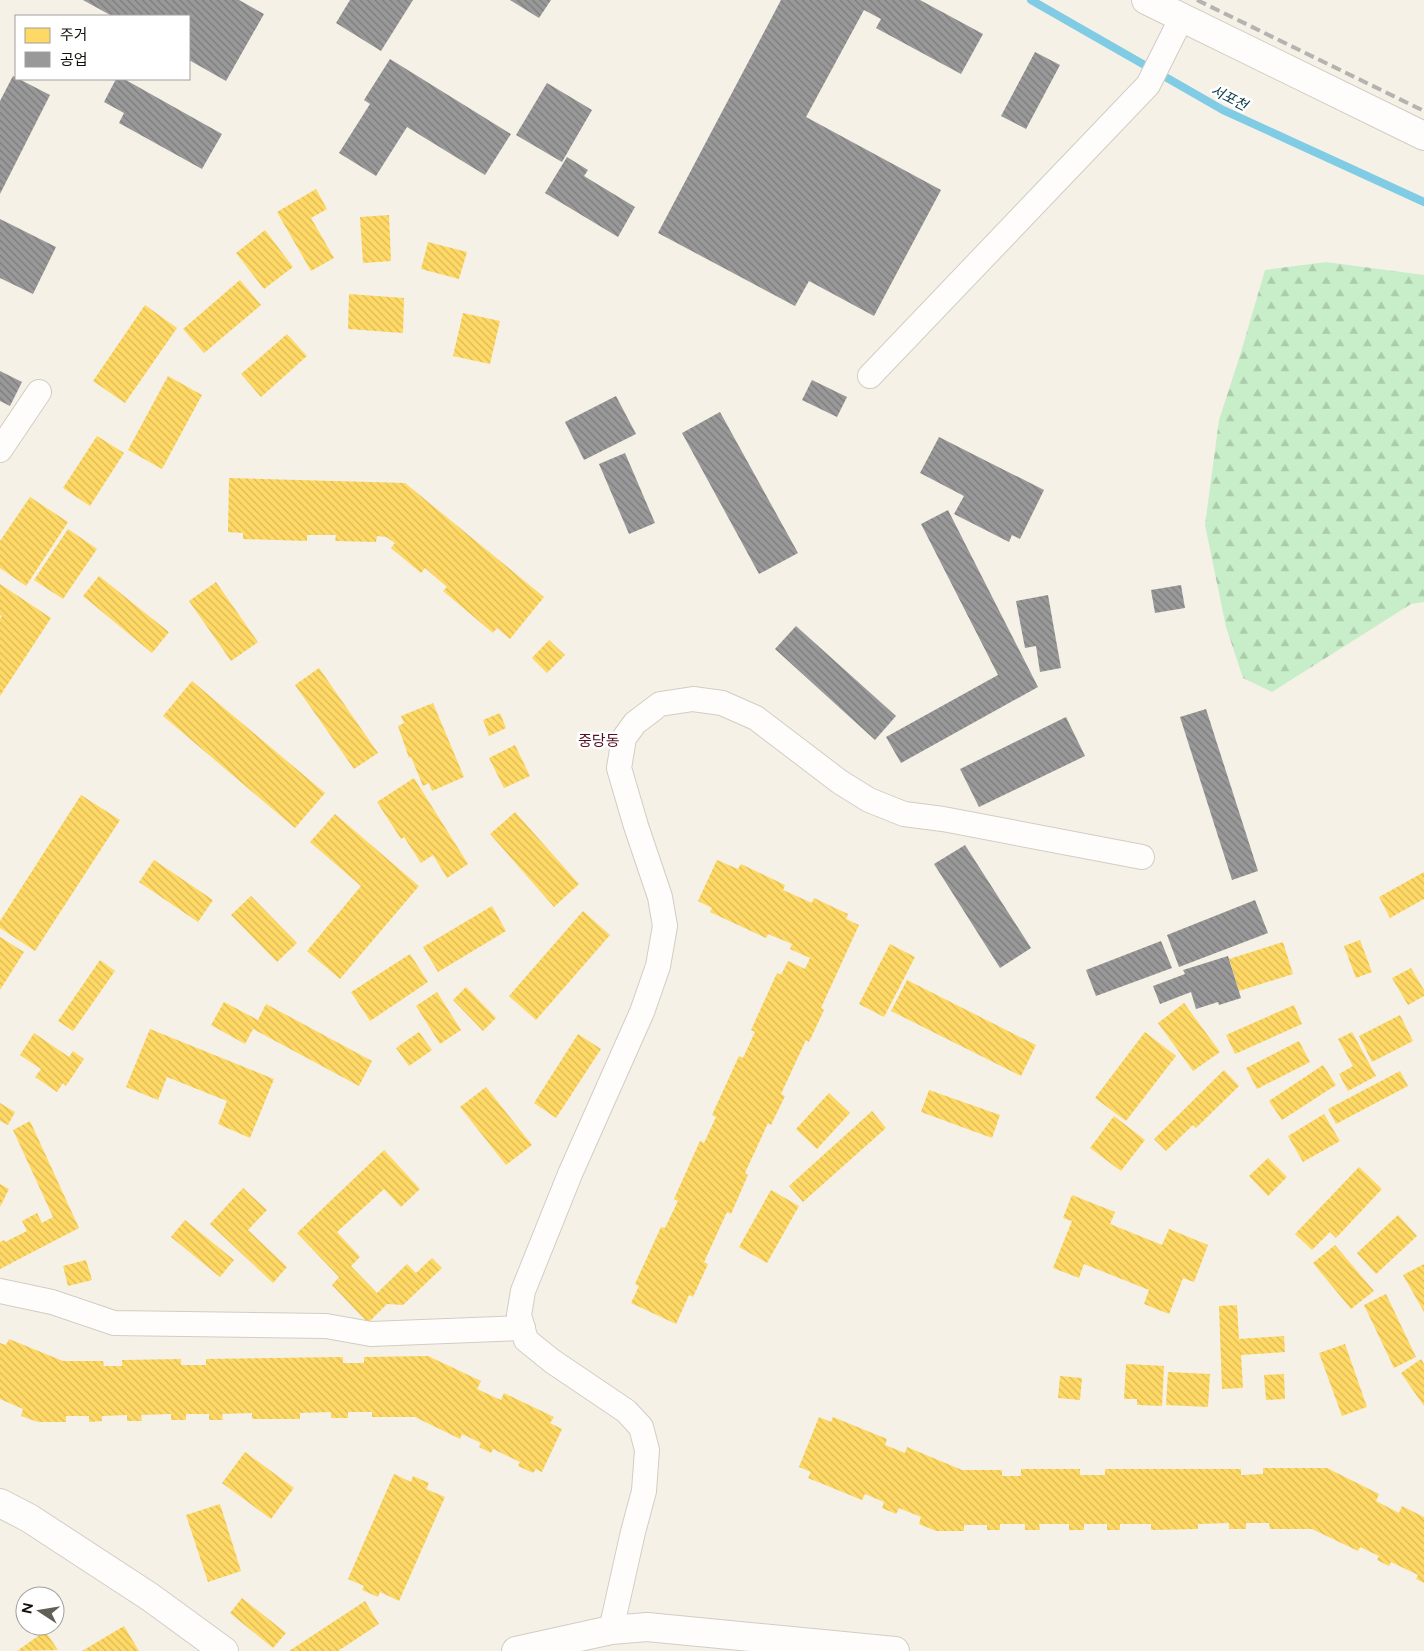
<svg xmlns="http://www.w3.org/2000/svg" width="1424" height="1651" font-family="Figtree,'Noto Sans KR',sans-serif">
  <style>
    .forest { fill: url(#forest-firs) }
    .homes { fill: url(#homes-back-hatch) }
    .industry { fill: url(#industry-back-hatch) }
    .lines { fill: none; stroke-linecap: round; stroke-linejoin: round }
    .stream { stroke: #80cce4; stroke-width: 8 }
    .street-casing { stroke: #d1cdc4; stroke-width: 26 }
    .secondary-casing { stroke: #d1cdc4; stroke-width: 30 }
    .street { stroke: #fefdfb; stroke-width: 24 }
    .secondary { stroke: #fefdfb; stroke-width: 28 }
    .rail { stroke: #b4b3b0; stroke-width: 4; stroke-dasharray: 10 5; stroke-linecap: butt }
    .labels { text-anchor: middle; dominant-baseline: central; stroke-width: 5; stroke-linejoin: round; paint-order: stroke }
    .water-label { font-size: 14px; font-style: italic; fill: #063949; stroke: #fff }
    .quarter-label { font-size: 15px; fill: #540f23; stroke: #fff }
  </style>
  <defs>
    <pattern id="forest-firs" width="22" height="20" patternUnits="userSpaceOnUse" patternTransform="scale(1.25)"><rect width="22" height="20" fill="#c8eec9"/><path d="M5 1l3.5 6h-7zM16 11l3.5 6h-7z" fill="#abcbab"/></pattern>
    <pattern id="homes-back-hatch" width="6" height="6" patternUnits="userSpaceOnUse" patternTransform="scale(1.25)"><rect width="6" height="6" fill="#ffd966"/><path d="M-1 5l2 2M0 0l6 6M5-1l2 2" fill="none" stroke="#dab957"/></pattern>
    <pattern id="industry-back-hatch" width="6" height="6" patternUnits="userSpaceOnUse" patternTransform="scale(1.25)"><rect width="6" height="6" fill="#999"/><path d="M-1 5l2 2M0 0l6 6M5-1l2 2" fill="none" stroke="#7c7b7b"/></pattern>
  </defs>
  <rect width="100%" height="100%" fill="#f6f1e6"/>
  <polygon class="forest" points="1326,262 1424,275 1424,602 1411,604 1272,692 1243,678 1226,627 1205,525 1219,420 1241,352 1265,270"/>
  <g class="homes">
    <polygon points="316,189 327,209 311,218 334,258 311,271 277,212"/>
    <polygon points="389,215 391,261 363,263 360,217"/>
    <polygon points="265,230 293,267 264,289 236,253"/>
    <polygon points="428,242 467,252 459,279 421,269"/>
    <polygon points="240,280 261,305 204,353 183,329"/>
    <polygon points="349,294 404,298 403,333 348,329"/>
    <polygon points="145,305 177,328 125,403 93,381"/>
    <polygon points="463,313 500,321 490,364 453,356"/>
    <polygon points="287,334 307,356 261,397 241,374"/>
    <polygon points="168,376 202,395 162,469 128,450"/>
    <polygon points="97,436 124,453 90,506 63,488"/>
    <polygon points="229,478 405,483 544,597 510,639 497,628 493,633 443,591 447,587 425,568 421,573 391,548 395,543 386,537 377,536 376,542 335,541 336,535 307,535 307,541 243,539 243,533 228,532"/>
    <polygon points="30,497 68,522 26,586 0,568 0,541"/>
    <polygon points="68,529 97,549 63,599 34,580"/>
    <polygon points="99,576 169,632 152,653 83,596"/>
    <polygon points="216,582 258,642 231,661 189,601"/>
    <polygon points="0,584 51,618 0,696 0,619 2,616 0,615"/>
    <polygon points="549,640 565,655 547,673 532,658"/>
    <polygon points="319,668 378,753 354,769 295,685"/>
    <polygon points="192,681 325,793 295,828 163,716"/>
    <polygon points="433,703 464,777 432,791 429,783 423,786 411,757 409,758 398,726 404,723 401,716"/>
    <polygon points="500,713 506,728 489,736 483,720"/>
    <polygon points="515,745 530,776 504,788 489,758"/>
    <polygon points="414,778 468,864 447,878 433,855 421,863 404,837 401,839 377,802"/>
    <polygon points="81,795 120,820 35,951 0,928 0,921"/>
    <polygon points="515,812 579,884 554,907 490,834"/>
    <polygon points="335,814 419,886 340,979 307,951 361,886 310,842"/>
    <polygon points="154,860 213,900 198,922 139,882"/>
    <polygon points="717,860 738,869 741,864 785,885 783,890 812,903 814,898 848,914 846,919 859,925 821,1008 824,1010 809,1042 806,1040 781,1094 785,1096 771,1125 768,1123 745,1173 748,1175 731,1214 727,1212 704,1262 708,1264 693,1297 689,1295 676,1324 631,1303 639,1286 635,1284 661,1227 665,1228 678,1201 674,1199 700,1141 704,1143 716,1117 712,1115 739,1056 743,1058 755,1032 751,1030 777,973 781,975 788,961 805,969 810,958 790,949 792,944 768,934 766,938 710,912 712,908 698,901"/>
    <polygon points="1424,872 1424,899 1390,918 1379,897"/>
    <polygon points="251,896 297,943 277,962 231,915"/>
    <polygon points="492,906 506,931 438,972 423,947"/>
    <polygon points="583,911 610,935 536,1020 509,996"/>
    <polygon points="0,937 24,952 0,990"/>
    <polygon points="1360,940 1372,972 1356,978 1344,946"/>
    <polygon points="1283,942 1293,974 1239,991 1229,959"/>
    <polygon points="890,944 915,957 884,1017 859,1004"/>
    <polygon points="410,954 428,982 370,1021 351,992"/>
    <polygon points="100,960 115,971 73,1031 58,1021"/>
    <polygon points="1411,968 1424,990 1424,996 1408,1005 1392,978"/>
    <polygon points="907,980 1036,1045 1021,1076 891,1011"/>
    <polygon points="466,987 496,1018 483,1031 453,1000"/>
    <polygon points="437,992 461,1030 440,1044 416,1006"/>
    <polygon points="224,1002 258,1020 266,1004 372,1061 359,1086 253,1029 245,1044 211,1025"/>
    <polygon points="1184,1003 1220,1052 1193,1071 1158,1023"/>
    <polygon points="1294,1005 1302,1024 1235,1054 1226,1035"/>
    <polygon points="1400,1015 1413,1041 1372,1062 1359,1036"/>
    <polygon points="150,1029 274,1079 250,1138 218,1124 227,1101 167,1077 158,1100 126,1087"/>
    <polygon points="419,1032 432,1050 409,1066 396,1048"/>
    <polygon points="1145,1032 1176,1056 1126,1121 1095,1098"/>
    <polygon points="1352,1032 1376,1076 1348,1091 1339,1074 1353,1066 1338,1039"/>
    <polygon points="34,1033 69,1057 73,1051 84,1059 66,1086 63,1083 57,1092 35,1077 41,1069 20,1055"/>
    <polygon points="578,1034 601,1049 556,1118 534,1103"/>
    <polygon points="1299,1041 1310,1062 1257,1089 1246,1068"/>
    <polygon points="1323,1065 1336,1085 1282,1120 1269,1101"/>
    <polygon points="1224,1070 1239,1086 1196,1128 1193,1125 1166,1151 1154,1139"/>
    <polygon points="1400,1071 1408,1086 1336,1124 1328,1109"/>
    <polygon points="486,1087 532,1145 506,1165 460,1107"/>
    <polygon points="929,1090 1000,1115 992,1138 921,1112"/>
    <polygon points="829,1093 850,1113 817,1149 796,1129"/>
    <polygon points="0,1103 15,1112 8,1125 0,1121"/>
    <polygon points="872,1111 886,1128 803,1202 789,1186"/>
    <polygon points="1324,1114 1340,1141 1303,1162 1288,1136"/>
    <polygon points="1114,1116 1145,1140 1121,1171 1090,1148"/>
    <polygon points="30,1121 79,1228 0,1269 0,1242 4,1240 5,1242 27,1231 22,1221 37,1213 42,1223 53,1217 13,1130"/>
    <polygon points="384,1150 420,1189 401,1207 384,1189 337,1232 360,1257 351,1266 377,1293 407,1264 416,1273 432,1258 442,1268 403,1305 387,1304 368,1323 332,1285 339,1277 297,1233"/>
    <polygon points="1268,1158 1287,1177 1268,1196 1249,1176"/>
    <polygon points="1359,1167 1382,1189 1336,1238 1330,1232 1312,1250 1295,1234"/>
    <polygon points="0,1184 9,1189 0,1207"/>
    <polygon points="243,1188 267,1210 248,1230 287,1267 273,1283 210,1224"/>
    <polygon points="771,1190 799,1206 767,1263 739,1247"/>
    <polygon points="1072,1195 1115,1212 1110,1224 1162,1245 1169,1229 1208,1245 1194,1282 1183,1278 1169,1314 1144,1304 1149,1290 1084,1264 1079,1278 1053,1268 1072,1221 1063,1218"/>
    <polygon points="1398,1215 1417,1236 1376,1274 1357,1253"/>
    <polygon points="185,1220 234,1260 220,1277 171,1237"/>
    <polygon points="1335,1245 1374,1291 1351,1309 1313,1263"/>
    <polygon points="86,1260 92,1280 68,1286 63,1266"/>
    <polygon points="1424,1264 1424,1312 1403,1275"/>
    <polygon points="1386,1294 1416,1357 1394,1368 1364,1305"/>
    <polygon points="1237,1305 1239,1339 1284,1336 1285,1352 1241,1355 1243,1388 1222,1389 1219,1306"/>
    <polygon points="9,1339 63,1361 103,1361 104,1366 122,1366 122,1360 181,1359 181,1365 206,1365 206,1359 343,1357 343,1363 364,1363 364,1357 428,1356 481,1381 477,1389 501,1400 504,1393 554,1417 550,1423 562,1429 542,1472 536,1469 533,1473 518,1466 520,1462 493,1449 491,1453 479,1447 481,1443 462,1434 460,1439 415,1417 372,1417 372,1412 348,1412 348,1418 331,1418 331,1412 300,1413 300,1419 252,1419 252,1413 222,1414 223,1420 209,1420 209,1414 186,1414 186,1420 171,1420 171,1414 141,1415 142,1421 127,1421 127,1415 102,1416 102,1421 89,1422 89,1416 66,1416 66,1422 38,1422 21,1416 23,1409 0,1399 0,1343 6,1345"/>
    <polygon points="1345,1344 1367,1407 1342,1416 1319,1353"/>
    <polygon points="1421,1359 1424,1364 1424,1406 1401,1373"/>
    <polygon points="1126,1364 1164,1366 1162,1406 1137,1405 1137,1399 1124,1399"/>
    <polygon points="1168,1372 1210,1374 1208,1407 1166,1405"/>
    <polygon points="1284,1374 1285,1399 1266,1400 1264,1375"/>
    <polygon points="1060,1376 1082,1378 1080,1400 1058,1398"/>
    <polygon points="819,1417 831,1422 833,1417 887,1439 885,1445 905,1453 907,1447 962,1470 1002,1470 1002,1476 1021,1476 1021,1469 1080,1469 1080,1475 1105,1475 1105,1469 1241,1469 1241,1475 1263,1474 1263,1468 1327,1468 1379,1494 1376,1501 1399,1513 1402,1506 1424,1517 1424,1583 1416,1579 1418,1575 1391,1562 1389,1566 1377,1560 1379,1556 1360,1547 1358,1551 1312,1529 1270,1529 1269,1523 1246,1523 1246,1529 1229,1529 1229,1523 1198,1524 1198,1529 1151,1530 1151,1524 1120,1524 1120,1530 1107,1530 1107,1524 1084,1524 1084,1530 1069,1530 1069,1524 1039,1524 1040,1530 1025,1530 1025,1524 1000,1524 1000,1530 987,1530 987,1525 964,1525 964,1531 936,1531 919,1524 921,1517 899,1508 896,1514 882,1508 884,1502 865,1494 862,1500 808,1478 811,1472 799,1467"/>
    <polygon points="245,1452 294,1488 271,1519 222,1483"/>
    <polygon points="394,1474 411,1482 413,1476 429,1483 426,1489 445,1497 399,1601 380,1592 378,1597 362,1590 364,1586 348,1579"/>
    <polygon points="220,1504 241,1571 208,1582 186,1515"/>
    <polygon points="242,1598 286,1633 273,1648 230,1613"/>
    <polygon points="365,1601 379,1624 338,1651 289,1651"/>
    <polygon points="124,1626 139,1651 82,1651"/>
    <polygon points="45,1631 58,1650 17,1651"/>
  </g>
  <g class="industry">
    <polygon points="83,0 239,0 264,14 226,81 189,60 189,16 112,16"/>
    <polygon points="350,0 413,0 381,51 336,23"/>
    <polygon points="510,0 551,0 539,18"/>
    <polygon points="781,0 920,0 983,34 961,74 876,28 881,19 864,10 806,117 941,190 874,316 809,281 795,306 658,233"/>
    <polygon points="1035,52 1060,65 1026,129 1001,116"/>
    <polygon points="390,59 511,134 485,175 407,127 376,176 339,153 370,104 364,100"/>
    <polygon points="13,76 50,95 0,194 0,101"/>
    <polygon points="116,79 124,79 222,134 202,169 119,123 124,113 104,102"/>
    <polygon points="547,83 592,110 562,162 516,135"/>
    <polygon points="567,157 588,170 584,176 635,207 618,237 545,193"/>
    <polygon points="0,219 56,247 33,294 0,278"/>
    <polygon points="0,371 22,382 10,406 0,401"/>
    <polygon points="812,380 847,397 837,417 802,400"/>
    <polygon points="616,396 636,434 584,460 565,422"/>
    <polygon points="720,412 798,553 759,574 682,433"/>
    <polygon points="939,437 1044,490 1020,539 1012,535 1009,542 954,514 964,496 920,473"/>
    <polygon points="625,453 655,523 629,534 599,464"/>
    <polygon points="948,510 1038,687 901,763 886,737 998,675 921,524"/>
    <polygon points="1181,585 1185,608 1155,613 1151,590"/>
    <polygon points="1048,595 1061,668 1040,672 1036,646 1025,648 1016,601"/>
    <polygon points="796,626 896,716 875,740 775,649"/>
    <polygon points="1206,709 1258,871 1232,880 1180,717"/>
    <polygon points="1066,717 1085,756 979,807 960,769"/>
    <polygon points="965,845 1031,948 1000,968 934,864"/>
    <polygon points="1255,900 1268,933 1179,967 1167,935"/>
    <polygon points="1161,941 1172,968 1096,996 1086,970"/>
    <polygon points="1228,956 1241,998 1219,1005 1218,1002 1196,1009 1191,992 1160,1004 1153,986 1185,974 1183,970"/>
  </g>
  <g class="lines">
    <polyline class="stream" points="1031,0 1223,110 1424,202"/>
    <defs>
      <g id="street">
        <polyline points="870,376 1148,85 1182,17"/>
        <polyline points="0,450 39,392"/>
        <polyline points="0,1291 52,1302 114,1323 326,1326 371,1334 523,1328"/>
        <polyline points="611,1630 633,1532 644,1491 647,1450 641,1427 626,1411 552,1361 526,1340 519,1315 523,1291 570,1174 642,1012 658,966 665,926 660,897 636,826 619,768 624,738 635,723 660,704 693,699 722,703 756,718 840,782 869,800 904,814 943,819 1142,857"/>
      </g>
      <g id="secondary">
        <polyline points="1146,0 1424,136"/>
        <polyline points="0,1503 29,1518 150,1597 224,1651"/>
        <polyline points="516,1651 611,1630 647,1627 895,1651"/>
      </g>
    </defs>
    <use href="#street" class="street-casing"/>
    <use href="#secondary" class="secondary-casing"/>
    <use href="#street" class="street"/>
    <use href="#secondary" class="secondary"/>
    <polyline class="rail" points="1197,0 1424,111"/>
  </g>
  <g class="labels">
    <g class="water-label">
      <text transform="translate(1229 98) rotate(27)">서포천</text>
    </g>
    <g class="quarter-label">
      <text x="599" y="741">중당동</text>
    </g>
  </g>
  <rect x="15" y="15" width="175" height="65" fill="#ffffff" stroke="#a19f9d"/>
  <rect x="25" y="28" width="25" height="15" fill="#ffd966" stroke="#a19f9d"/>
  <text x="60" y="40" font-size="15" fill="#131009">주거</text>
  <rect x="25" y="52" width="25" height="15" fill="#999999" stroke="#a19f9d"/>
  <text x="60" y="65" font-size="15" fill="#131009">공업</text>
  <g transform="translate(40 1611) rotate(282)"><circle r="24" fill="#ffffff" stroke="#a19f9d"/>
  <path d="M0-4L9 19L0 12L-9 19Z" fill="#625f56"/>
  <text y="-8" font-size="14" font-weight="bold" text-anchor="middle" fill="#131009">N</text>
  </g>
</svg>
